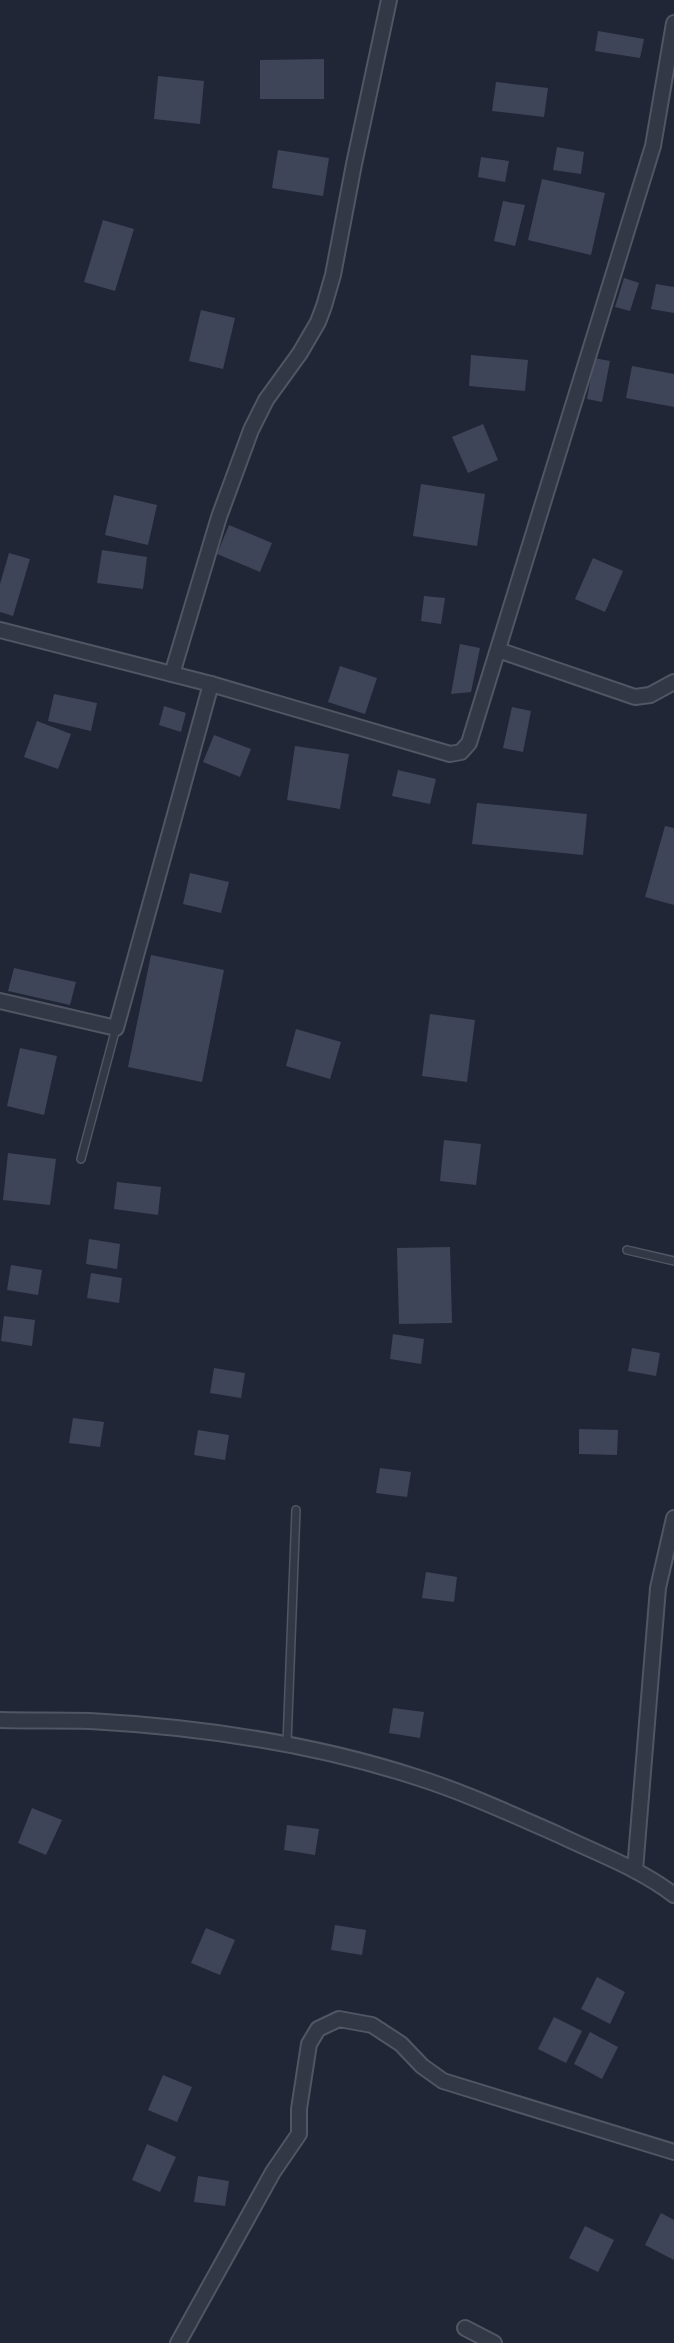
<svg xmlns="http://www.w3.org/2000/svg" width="674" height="2343" font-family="Montserrat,sans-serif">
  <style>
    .building { fill: #3e4558 }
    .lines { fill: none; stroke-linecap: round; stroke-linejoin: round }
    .service-casing { stroke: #515564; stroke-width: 10 }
    .minor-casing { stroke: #515564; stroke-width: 18 }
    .service { stroke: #333846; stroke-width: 7 }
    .minor { stroke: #333846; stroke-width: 14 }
  </style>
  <rect width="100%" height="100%" fill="#202635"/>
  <g class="building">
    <polygon points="598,31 644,39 640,58 595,51"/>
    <polygon points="324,59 324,99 260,99 260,60"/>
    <polygon points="158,76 204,81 200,124 154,119"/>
    <polygon points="496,82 548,88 544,117 492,111"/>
    <polygon points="557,147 584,152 581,174 553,170"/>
    <polygon points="278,150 329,158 323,196 272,188"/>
    <polygon points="481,157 509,161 505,182 478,177"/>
    <polygon points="542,179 605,193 591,255 528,240"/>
    <polygon points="503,201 525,205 515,246 494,241"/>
    <polygon points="103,220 134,229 115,291 84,282"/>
    <polygon points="624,278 639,283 630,311 615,307"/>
    <polygon points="656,284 674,287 674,313 651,309"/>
    <polygon points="201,310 235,318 223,369 189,361"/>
    <polygon points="471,355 528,360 525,391 469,386"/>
    <polygon points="594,358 610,361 602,402 587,399"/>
    <polygon points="632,366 674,374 674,407 626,398"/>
    <polygon points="483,424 498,460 468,473 452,437"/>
    <polygon points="421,484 485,494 477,546 413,536"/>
    <polygon points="114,495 157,505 148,545 105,535"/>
    <polygon points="229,525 272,543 260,572 217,554"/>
    <polygon points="102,550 147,557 143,589 97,583"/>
    <polygon points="9,553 30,559 13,616 0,612 0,584"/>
    <polygon points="593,558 623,571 605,612 575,599"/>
    <polygon points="424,596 445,598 441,624 421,621"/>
    <polygon points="460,644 480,648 471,692 451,694"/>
    <polygon points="340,666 377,678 365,714 328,702"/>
    <polygon points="54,694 97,703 91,731 48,721"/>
    <polygon points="164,706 186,713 181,732 159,725"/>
    <polygon points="512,707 531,711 523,752 503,748"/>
    <polygon points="37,721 71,734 58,769 24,757"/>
    <polygon points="214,735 251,749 240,777 203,762"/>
    <polygon points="295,746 349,754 340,809 287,800"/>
    <polygon points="398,770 436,779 430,804 392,796"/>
    <polygon points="477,803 587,814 583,855 472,844"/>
    <polygon points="665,826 674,828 674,905 645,897"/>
    <polygon points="190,873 229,882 221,913 183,904"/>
    <polygon points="151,955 224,970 202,1082 128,1067"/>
    <polygon points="14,968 76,982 70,1005 8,991"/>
    <polygon points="430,1014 475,1020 467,1082 422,1076"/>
    <polygon points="296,1029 341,1042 330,1079 286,1066"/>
    <polygon points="20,1048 57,1056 44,1115 7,1106"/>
    <polygon points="444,1140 481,1144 476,1185 440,1181"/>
    <polygon points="8,1153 56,1159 50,1205 3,1200"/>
    <polygon points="117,1182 161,1187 158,1215 114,1209"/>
    <polygon points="89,1239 120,1244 117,1269 86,1264"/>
    <polygon points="450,1247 452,1323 399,1324 397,1248"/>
    <polygon points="11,1265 42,1270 38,1295 7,1290"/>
    <polygon points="91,1273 122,1278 119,1303 87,1298"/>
    <polygon points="4,1316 35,1320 32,1346 1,1341"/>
    <polygon points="393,1334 424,1339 421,1364 390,1359"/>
    <polygon points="632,1348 660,1353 656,1376 628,1371"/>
    <polygon points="214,1368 245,1373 241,1398 210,1393"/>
    <polygon points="73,1418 104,1422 100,1447 69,1443"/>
    <polygon points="579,1429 618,1430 617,1455 579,1454"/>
    <polygon points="198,1430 229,1435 225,1460 194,1455"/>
    <polygon points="380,1468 411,1472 407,1497 376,1493"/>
    <polygon points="426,1572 457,1577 454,1602 422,1598"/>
    <polygon points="393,1708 424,1712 420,1738 389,1733"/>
    <polygon points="32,1808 62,1820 46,1855 18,1843"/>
    <polygon points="287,1825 319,1829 315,1855 284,1850"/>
    <polygon points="335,1925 366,1930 362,1955 331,1950"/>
    <polygon points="206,1928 235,1940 220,1975 191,1963"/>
    <polygon points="597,1977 625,1992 610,2024 581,2009"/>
    <polygon points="554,2017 582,2031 566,2063 538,2049"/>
    <polygon points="590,2032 618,2047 602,2079 574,2064"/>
    <polygon points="163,2075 192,2087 177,2122 148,2110"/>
    <polygon points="147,2144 176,2157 160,2192 132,2180"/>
    <polygon points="198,2176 229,2181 225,2206 194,2202"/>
    <polygon points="661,2213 674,2220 674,2260 645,2245"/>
    <polygon points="585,2226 614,2240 598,2272 569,2258"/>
  </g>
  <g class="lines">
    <defs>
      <g id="service">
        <polyline points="81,1159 116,1028"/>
        <polyline points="627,1250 674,1261"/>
        <polyline points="287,1744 296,1510"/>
      </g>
      <g id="minor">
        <polyline points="0,630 211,684 450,754 461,752 469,743 653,146 674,23"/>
        <polyline points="498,650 635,697 650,695 674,682"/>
        <polyline points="172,674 219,517 251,430 266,400 300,353 318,322 324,306 333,275 354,164 389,0"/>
        <polyline points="0,1001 116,1028 211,684"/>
        <path d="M0 1720C30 1721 60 1720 90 1721 199 1727 315 1744 419 1778 466 1793 511 1814 557 1834 596 1853 639 1868 674 1895"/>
        <polyline points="635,1870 658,1588 674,1518"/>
        <polyline points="465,2328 494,2343"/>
        <polyline points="178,2343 273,2172 299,2134 299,2109 309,2044 318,2029 339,2019 372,2025 401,2044 422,2066 443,2081 674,2152"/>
      </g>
    </defs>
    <use href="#service" class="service-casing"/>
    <use href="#minor" class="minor-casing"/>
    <use href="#service" class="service"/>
    <use href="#minor" class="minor"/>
  </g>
</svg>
